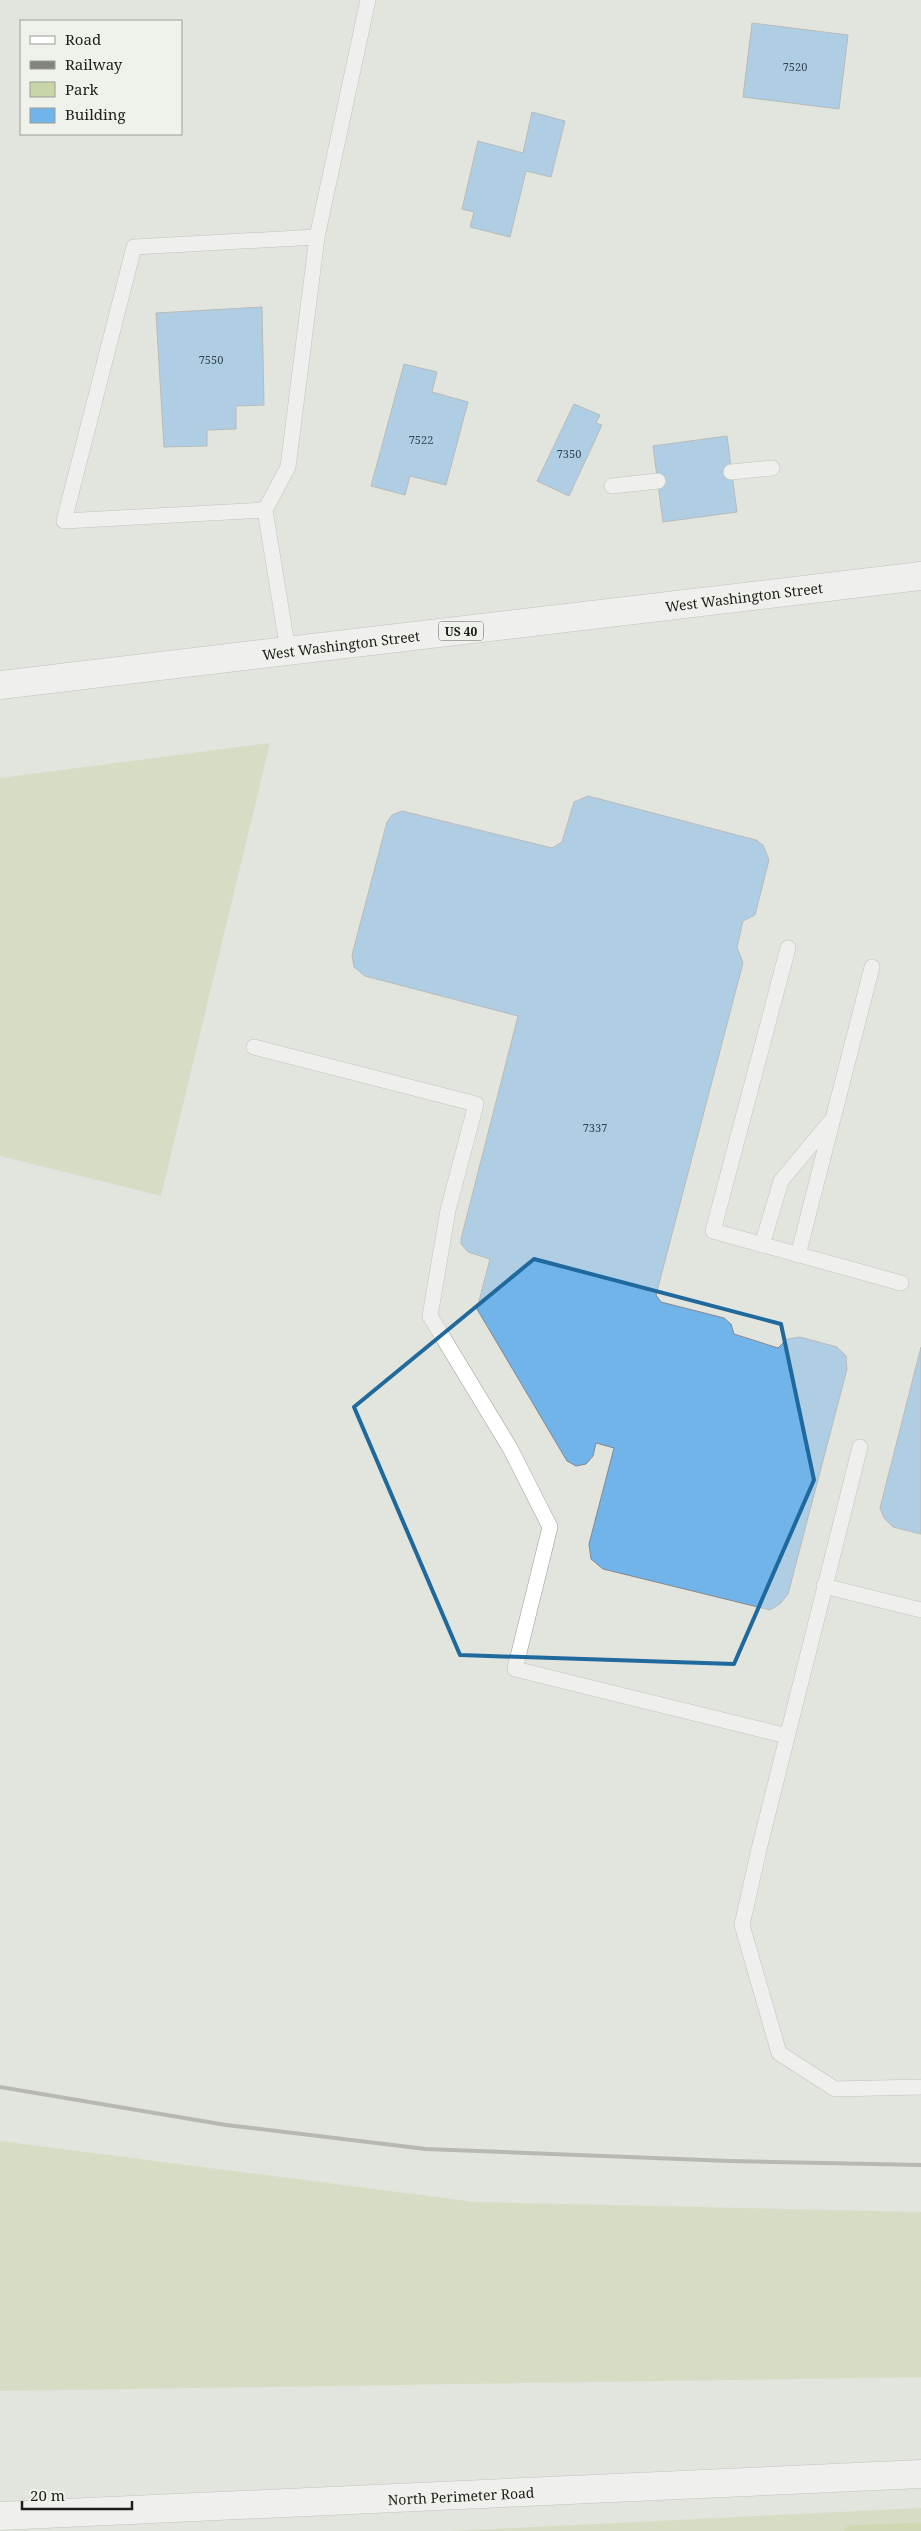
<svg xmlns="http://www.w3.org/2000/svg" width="921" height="2531" font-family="'Noto Serif',serif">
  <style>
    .green { fill: #c7d5a7 }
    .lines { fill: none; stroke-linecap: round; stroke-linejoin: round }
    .stream { stroke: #b5cb7d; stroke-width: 11 }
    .building { fill: #71b4ea; stroke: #84898d }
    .lane-casing { stroke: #9a9c96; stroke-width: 16 }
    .secondary-casing { stroke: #9a9c96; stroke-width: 29 }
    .primary-casing { stroke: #9a9c96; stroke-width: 29 }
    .lane { stroke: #fff; stroke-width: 15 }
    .secondary { stroke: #fff; stroke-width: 28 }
    .primary { stroke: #fff; stroke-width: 28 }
    .rail { stroke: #838480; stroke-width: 4 }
    .marked { fill: none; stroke: #20699d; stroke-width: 4; stroke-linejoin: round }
    .labels { text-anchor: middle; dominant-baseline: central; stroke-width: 4.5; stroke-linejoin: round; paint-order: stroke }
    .number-label { font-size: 11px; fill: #32444f }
    .shield { fill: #eff1eb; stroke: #5c5d59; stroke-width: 1 }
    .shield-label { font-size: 12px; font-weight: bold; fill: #1d1e1b }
    .street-label { font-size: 14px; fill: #1d1e1b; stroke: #eff1eb }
  </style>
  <rect width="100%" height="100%" fill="#e2e4de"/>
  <g class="green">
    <polygon points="270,743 161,1196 0,1156 0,778"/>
    <polygon points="0,2141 475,2202 921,2212 921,2377 0,2391"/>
    <polygon points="921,2508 921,2531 452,2531"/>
  </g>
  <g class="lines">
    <polyline class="stream" points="850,2531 921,2528"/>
  </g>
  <g class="building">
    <polygon points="752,23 848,35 839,109 743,97"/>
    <polygon points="532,112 565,121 551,177 526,171 510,237 470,227 474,212 462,209 478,141 523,153"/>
    <polygon points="262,307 264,405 236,406 236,429 207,430 207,446 164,447 156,313"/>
    <polygon points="404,364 437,372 432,392 468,402 446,485 410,476 405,495 371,486"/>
    <polygon points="574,404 600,415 596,423 602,425 569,496 537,481"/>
    <polygon points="727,436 737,512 663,522 653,446"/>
    <polygon points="588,796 756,840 763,845 769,860 755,915 743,921 737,947 743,963 656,1295 661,1302 724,1318 731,1324 734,1334 778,1348 787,1339 800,1337 837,1347 846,1356 847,1369 788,1594 780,1604 770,1610 603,1569 591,1559 589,1544 614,1448 596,1443 593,1456 586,1464 576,1466 567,1461 477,1309 490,1259 468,1252 461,1244 461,1239 518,1016 365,976 354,967 352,955 387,822 392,815 402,811 552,848 562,842 574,802"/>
    <polygon points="921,1347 921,1534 893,1527 884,1518 880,1508"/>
  </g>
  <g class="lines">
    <defs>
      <g id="lane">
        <polyline points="317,237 368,0"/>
        <polyline points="731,472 772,468"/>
        <polyline points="612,486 658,481"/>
        <polyline points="265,510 64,521 134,247 317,237 288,467 265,510 288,651"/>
        <polyline points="788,948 713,1231 901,1283"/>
        <polyline points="254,1047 476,1104 448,1210 430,1316 510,1448 550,1527 515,1669 787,1736"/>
        <polyline points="762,1245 781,1181 830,1122"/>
        <polyline points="798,1255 872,967"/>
        <polyline points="860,1447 760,1845 742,1925 779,2053 835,2089 921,2087"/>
        <polyline points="824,1586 921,1610"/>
      </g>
      <polyline id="secondary" points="0,2516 921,2474"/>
      <polyline id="primary" points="0,685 921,576"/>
    </defs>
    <use href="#lane" class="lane-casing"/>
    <use href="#secondary" class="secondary-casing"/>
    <use href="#primary" class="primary-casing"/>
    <use href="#lane" class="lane"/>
    <use href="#secondary" class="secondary"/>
    <use href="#primary" class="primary"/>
    <polyline class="rail" points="0,2087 226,2125 426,2149 730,2161 921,2165"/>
  </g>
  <path d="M0 0H921V2531H0ZM534 1259 781 1324 814 1480 734 1664 460 1655 354 1407Z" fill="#e2e4de" fill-opacity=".55" fill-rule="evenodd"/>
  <path class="marked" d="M534 1259 781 1324 814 1480 734 1664 460 1655 354 1407Z"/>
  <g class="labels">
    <g class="number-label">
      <text x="795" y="66">7520</text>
      <text x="211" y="359">7550</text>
      <text x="421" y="439">7522</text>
      <text x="569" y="453">7350</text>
      <text x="595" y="1127">7337</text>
    </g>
    <rect class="shield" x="438.5" y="621.5" width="45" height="19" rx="4"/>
    <g class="shield-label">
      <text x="461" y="631">US 40</text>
    </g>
    <g class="street-label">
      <text transform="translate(744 597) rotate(-7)">West Washington Street</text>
      <text transform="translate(341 645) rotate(-7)">West Washington Street</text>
      <text transform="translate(461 2496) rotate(-3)">North Perimeter Road</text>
    </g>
  </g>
  <rect x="20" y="20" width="162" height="115" fill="#eff1eb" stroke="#9b9d98"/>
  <rect x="30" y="36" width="25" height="8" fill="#ffffff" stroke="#9b9d98"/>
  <text x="65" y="45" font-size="15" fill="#1d1e1b">Road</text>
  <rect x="30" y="61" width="25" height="8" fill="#838480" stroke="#9b9d98"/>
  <text x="65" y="70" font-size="15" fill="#1d1e1b">Railway</text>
  <rect x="30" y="82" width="25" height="15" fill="#c7d5a7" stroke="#9b9d98"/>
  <text x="65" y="95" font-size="15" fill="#1d1e1b">Park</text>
  <rect x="30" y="108" width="25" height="15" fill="#71b4ea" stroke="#9b9d98"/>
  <text x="65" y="120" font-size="15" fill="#1d1e1b">Building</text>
  <path d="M22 2501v8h110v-8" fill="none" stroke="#1d1e1b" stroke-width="2.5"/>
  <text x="30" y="2501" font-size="15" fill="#1d1e1b" stroke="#eff1eb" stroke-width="4" paint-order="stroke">20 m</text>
</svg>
